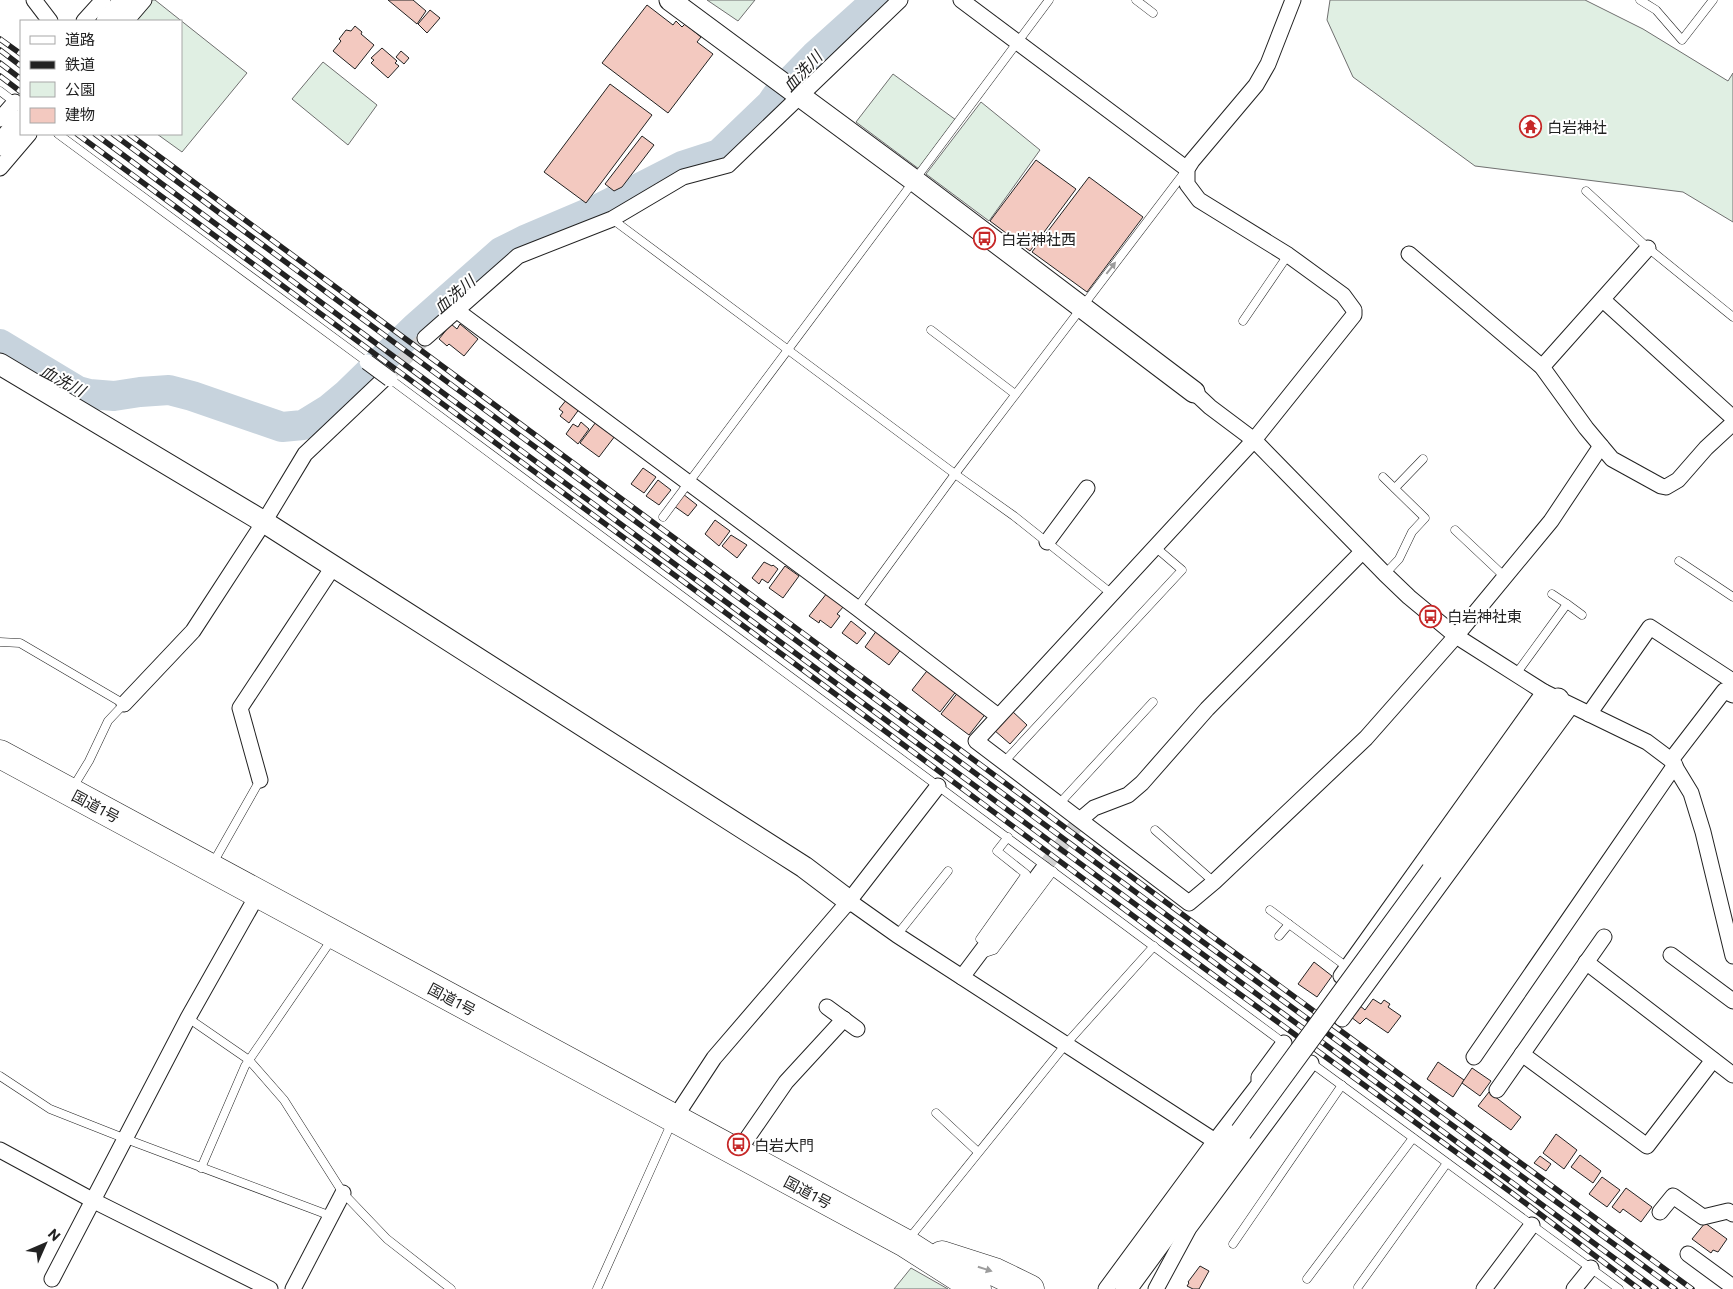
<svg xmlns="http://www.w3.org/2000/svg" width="1733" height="1289" font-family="Commissioner,'Noto Sans JP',sans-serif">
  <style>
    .green { fill: #e0efe3; stroke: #6f6f6f }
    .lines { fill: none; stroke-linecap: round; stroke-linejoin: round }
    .river { stroke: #c7d3dd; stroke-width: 30 }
    .building { fill: #f3c9c0; stroke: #222 }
    .street-tunnel { stroke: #d3d3d3; stroke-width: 15; stroke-dasharray: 15 8; stroke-linecap: butt }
    .lane-casing { stroke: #222; stroke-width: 9 }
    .street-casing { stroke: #222; stroke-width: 17 }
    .secondary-casing { stroke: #222; stroke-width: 23 }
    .highway-casing { stroke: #222; stroke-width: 29 }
    .lane { stroke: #fff; stroke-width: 8 }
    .street { stroke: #fff; stroke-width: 15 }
    .secondary { stroke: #fff; stroke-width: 21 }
    .highway { stroke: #fff; stroke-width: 28 }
    .rail-casing { stroke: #222; stroke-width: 5.5 }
    .rail { stroke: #fff; stroke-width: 4; stroke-dasharray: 11; stroke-linecap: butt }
    .street-bridge-casing { stroke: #222; stroke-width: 17; stroke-linecap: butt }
    .secondary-bridge-casing { stroke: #222; stroke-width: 23; stroke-linecap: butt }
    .street-bridge { stroke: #fff; stroke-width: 15 }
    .secondary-bridge { stroke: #fff; stroke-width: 21 }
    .oneway { fill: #9c9c9c }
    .labels { text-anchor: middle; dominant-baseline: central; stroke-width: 4; stroke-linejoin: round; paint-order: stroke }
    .poi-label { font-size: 15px; fill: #222; stroke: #fff; text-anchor: start }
    .street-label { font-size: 15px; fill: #222; stroke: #fff }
    .water-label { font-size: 16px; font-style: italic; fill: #222; stroke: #fff }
  </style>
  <rect width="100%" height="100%" fill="#fff"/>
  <g class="green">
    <polygon points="149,0 155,0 247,73 182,152 157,134 181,134 181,21 130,21"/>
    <polygon points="707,0 755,0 738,21"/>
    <polygon points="1330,0 1585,0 1643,29 1728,81 1733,73 1733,222 1683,192 1475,166 1353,77 1327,20"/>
    <polygon points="323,62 377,105 348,145 292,99"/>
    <polygon points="893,74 956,120 919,169 856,122"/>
    <polygon points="981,102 1040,150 989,221 926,174"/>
    <polygon points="911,1268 948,1289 894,1289"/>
  </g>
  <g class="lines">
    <polyline class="river" points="0,344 78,391 89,394 114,396 140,392 169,390 192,396 282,427 303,425 329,409 347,394 415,328 501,252 527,239 600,208 682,166 719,154 771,104 778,94 815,56 877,0"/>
  </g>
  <g class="building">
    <polygon points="388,0 413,0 426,11 417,24"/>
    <polygon points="647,5 673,25 676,21 682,27 685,24 701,37 697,42 713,54 668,113 602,63"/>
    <polygon points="430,10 440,18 427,33 418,24"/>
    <polygon points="355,26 362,32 361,34 374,45 355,69 333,51 341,41 339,39 346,30 351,31"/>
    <polygon points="382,48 397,61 395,63 399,66 388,78 371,63 374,60 371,58"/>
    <polygon points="401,51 409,58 404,64 396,57"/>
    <polygon points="610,84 652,115 586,203 544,172"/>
    <polygon points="642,136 654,145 622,187 614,191 605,184"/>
    <polygon points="1036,160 1076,189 1030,251 990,221"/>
    <polygon points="1089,177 1143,217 1087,292 1032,252"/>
    <polygon points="451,324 457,329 460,324 478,339 464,356 449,344 447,346 439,339"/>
    <polygon points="567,399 580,408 569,423 560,416 563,412 559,409"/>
    <polygon points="581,422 589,429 578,444 566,434 573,424 578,427"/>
    <polygon points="596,422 615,436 599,457 580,443"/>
    <polygon points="643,468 656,477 644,493 631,484"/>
    <polygon points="658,480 671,490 659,505 646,496"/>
    <polygon points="683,494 697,505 688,516 674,506"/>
    <polygon points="715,520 730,531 719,546 705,534"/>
    <polygon points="731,535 747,545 737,558 722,546"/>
    <polygon points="764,562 772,566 773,565 778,569 768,583 762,579 759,584 752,578"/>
    <polygon points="785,566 799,576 783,598 769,588"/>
    <polygon points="827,593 844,606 837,614 840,616 831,628 820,620 819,623 809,616"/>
    <polygon points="851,621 866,633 857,644 842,633"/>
    <polygon points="877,630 902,648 889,665 865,647"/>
    <polygon points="930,667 958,689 940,712 912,690"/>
    <polygon points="959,691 987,712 969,735 941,714"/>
    <polygon points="1012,711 1027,725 1010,744 994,730"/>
    <polygon points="1314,962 1332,976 1317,997 1298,984"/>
    <polygon points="1373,999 1381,1004 1384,1000 1390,1004 1388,1007 1401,1016 1388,1033 1366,1018 1360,1024 1351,1017 1359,1005 1365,1010"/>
    <polygon points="1438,1062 1464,1080 1453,1097 1427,1079"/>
    <polygon points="1472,1068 1491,1081 1480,1096 1462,1083"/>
    <polygon points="1489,1092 1521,1117 1511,1130 1478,1106"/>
    <polygon points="1556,1134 1577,1150 1564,1169 1543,1153"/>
    <polygon points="1580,1155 1601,1171 1593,1183 1571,1167"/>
    <polygon points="1540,1156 1551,1164 1546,1171 1534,1163"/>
    <polygon points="1602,1177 1620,1190 1607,1207 1589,1194"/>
    <polygon points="1626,1188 1652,1207 1641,1222 1623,1209 1620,1213 1612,1207"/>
    <polygon points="1705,1223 1727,1239 1718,1252 1713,1250 1711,1253 1692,1239"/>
    <polygon points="1200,1266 1209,1271 1199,1289 1193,1289 1187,1286 1189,1283 1188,1282"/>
  </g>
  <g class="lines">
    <g class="street-tunnel">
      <polyline points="383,380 425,338"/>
      <polyline points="1043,869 1081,819"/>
    </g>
    <defs>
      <g id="lane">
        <polyline points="1136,0 1153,13"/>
        <polyline points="1640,0 1656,10 1682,40 1713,0"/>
        <polyline points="0,91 21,107"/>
        <polyline points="58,134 367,362"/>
        <polyline points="1586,191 1648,248 1733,317"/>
        <polyline points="612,219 955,474 1014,516 1112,594"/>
        <polyline points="1243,321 1288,255"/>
        <polyline points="931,330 1015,394"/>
        <polyline points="390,379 1285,1044"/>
        <polyline points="1383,477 1425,518 1412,532 1399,559 1385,574"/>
        <polyline points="1395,488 1423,459"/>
        <polyline points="663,517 1049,0"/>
        <polyline points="1455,530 1505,577"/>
        <polyline points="1679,561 1733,597"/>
        <polyline points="1567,604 1582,615"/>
        <polyline points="857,608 955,474 1184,173"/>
        <polyline points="0,642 20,643 124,704 108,721 89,761 72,789"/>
        <polyline points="1516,674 1567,604 1552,594"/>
        <polyline points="1003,763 1182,570 1154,546"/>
        <polyline points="1059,804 1153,702"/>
        <polyline points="1155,830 1214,882"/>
        <polyline points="213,863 260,780"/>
        <polyline points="1270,910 1347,967"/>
        <polyline points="897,935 948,871"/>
        <polyline points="1279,936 1289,924"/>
        <polyline points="980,939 1026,874 997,851 1008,837"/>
        <polyline points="982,954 994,950 1053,871"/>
        <polyline points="188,1018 249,1060 284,1100 343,1193 387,1239 451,1289"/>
        <polyline points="1310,1062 1619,1289"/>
        <polyline points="0,1076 50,1109 126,1139 331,1216"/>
        <polyline points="936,1113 978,1152"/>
        <polyline points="201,1168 245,1066 332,939"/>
        <polyline points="908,1240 1066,1044 1154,946"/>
        <polyline points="1233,1244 1342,1085"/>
        <polyline points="1307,1279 1413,1138"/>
        <polyline points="1358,1287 1447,1163"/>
        <polyline points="597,1289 672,1122"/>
      </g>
      <g id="street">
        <polyline points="34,0 50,21"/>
        <polyline points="961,0 1187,169"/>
        <polyline points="1293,0 1268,64 1256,85 1192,161 1187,169 1187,184 1199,200 1288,255 1343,295 1354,310 1354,315 1254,440 976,741 1189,903 1214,882 1366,738 1456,636 1551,521 1601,446"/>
        <polyline points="84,21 103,0"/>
        <polyline points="126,21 144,0"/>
        <polyline points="0,119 15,102"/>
        <polyline points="0,168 29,134"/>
        <polyline points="1409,254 1542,367 1586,428 1612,459 1661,486 1666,487 1678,480 1706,448 1733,423"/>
        <polyline points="1603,300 1733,418"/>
        <polyline points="456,310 857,608 998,716"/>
        <polyline points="425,338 518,256 612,219 683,177 728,165 900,0"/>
        <polyline points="1542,367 1648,248"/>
        <polyline points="1194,392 1210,407 1254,440 1385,574 1409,597 1456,636 1544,692 1647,742 1671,760 1691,793 1703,832 1733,956"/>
        <polyline points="1047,542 1087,488"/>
        <polyline points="124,704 193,631 264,522 305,454 383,380"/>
        <polyline points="1589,714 1650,627 1731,680"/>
        <polyline points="1671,760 1724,691 1733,695"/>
        <polyline points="260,780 240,708 333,567"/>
        <polyline points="1081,819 1094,808 1128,795 1142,783 1207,709 1362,552"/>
        <polyline points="849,901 897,935 1215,1141 1106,1289"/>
        <polyline points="1671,955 1733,1001"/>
        <polyline points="1586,962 1733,1075"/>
        <polyline points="1341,976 1544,692"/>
        <polyline points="962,977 1043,869"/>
        <polyline points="827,1007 857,1029"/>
        <polyline points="1342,1019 1571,706"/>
        <polyline points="1522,1054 1647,1146 1713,1060"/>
        <polyline points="1474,1057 1675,765"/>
        <polyline points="1497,1090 1604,937"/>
        <polyline points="674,1119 714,1058 849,901 938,786"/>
        <polyline points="1215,1141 1259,1084 1259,1077 1284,1043"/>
        <polyline points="0,1150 94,1201 270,1289"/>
        <polyline points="737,1153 786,1082 844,1019"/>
        <polyline points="1660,1212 1673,1196 1703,1217 1728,1211 1733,1214"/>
        <polyline points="1688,1254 1733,1287"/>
        <polyline points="52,1279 188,1018 258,894"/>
        <polyline points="293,1289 343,1193"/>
        <polyline points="1156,1289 1189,1228 1311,1063"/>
        <polyline points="1484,1289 1532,1225"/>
        <polyline points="1574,1289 1591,1268"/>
      </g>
      <g id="secondary">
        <polyline points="670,0 915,181 1194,392"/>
        <polyline points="107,21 125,0"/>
        <polyline points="0,145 21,120"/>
        <polyline points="0,364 264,522 804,867 849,901"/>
        <polyline points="1432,871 1558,699"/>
        <polyline points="1126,1289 1241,1132"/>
      </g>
      <g id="highway">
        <polyline points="0,754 905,1243 977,1289"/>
        <polyline points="942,1255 995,1272 1030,1289"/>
      </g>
    </defs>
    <use href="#lane" class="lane-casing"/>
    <use href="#street" class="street-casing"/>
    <use href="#secondary" class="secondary-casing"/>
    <use href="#highway" class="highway-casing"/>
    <use href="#lane" class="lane"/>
    <use href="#street" class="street"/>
    <use href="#secondary" class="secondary"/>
    <use href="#highway" class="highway"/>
    <defs>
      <g id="rail">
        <polyline points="0,39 21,54"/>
        <polyline points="0,50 21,66"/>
        <polyline points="0,63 21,79"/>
        <polyline points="0,76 21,92"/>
        <polyline points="77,134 795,664 1171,944 1512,1193 1639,1289"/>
        <polyline points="95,134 385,350 1656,1289"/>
        <polyline points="113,134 1184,928 1675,1289"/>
        <polyline points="129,134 1190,920 1692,1289"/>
      </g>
    </defs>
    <use href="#rail" class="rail-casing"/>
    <use href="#rail" class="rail"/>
    <defs>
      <polyline id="street-bridge" points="367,362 390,379"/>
      <polyline id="secondary-bridge" points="1241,1132 1432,871"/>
    </defs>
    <use href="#street-bridge" class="street-bridge-casing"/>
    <use href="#secondary-bridge" class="secondary-bridge-casing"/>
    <use href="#street-bridge" class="street-bridge"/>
    <use href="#secondary-bridge" class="secondary-bridge"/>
  </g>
  <defs><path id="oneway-solid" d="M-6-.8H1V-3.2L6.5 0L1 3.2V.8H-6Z" transform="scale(1.25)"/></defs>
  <g class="oneway">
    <use href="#oneway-solid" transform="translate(1111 268) rotate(-52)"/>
    <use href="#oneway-solid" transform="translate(985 1269) rotate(18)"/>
  </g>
  <defs>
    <symbol id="temple-ring" viewBox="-11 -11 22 22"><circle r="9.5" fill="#fff" stroke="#c62828" stroke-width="1.5"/><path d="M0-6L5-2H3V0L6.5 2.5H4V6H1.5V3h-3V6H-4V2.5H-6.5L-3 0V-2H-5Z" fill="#c62828"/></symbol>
    <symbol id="bus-ring" viewBox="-11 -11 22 22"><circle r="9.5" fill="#fff" stroke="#c62828" stroke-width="1.5"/><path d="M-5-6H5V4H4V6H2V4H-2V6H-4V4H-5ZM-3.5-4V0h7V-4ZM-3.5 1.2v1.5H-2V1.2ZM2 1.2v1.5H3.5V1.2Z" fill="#c62828"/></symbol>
  </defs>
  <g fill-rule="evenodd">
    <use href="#temple-ring" x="1518" y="114" width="25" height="25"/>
    <use href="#bus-ring" x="972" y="226" width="25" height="25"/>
    <use href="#bus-ring" x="1418" y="604" width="25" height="25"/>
    <use href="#bus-ring" x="726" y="1132" width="25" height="25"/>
  </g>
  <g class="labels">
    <g class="poi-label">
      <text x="1547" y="127">白岩神社</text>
      <text x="1001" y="239">白岩神社西</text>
      <text x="1447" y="616">白岩神社東</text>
      <text x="754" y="1145">白岩大門</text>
    </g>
    <g class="street-label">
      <text transform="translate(96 806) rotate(28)">国道1号</text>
      <text transform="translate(452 999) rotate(28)">国道1号</text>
      <text transform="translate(808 1192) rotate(28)">国道1号</text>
    </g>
    <g class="water-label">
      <text transform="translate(802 71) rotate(-47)">血洗川</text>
      <text transform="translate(454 294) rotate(-41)">血洗川</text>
      <text transform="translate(63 380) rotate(28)">血洗川</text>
    </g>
  </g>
  <rect x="20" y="20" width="162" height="115" fill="#ffffff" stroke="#a7a7a7"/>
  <rect x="30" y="36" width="25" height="8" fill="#ffffff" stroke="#a7a7a7"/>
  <text x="65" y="45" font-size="15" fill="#222222">道路</text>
  <rect x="30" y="61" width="25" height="8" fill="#222222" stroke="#a7a7a7"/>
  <text x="65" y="70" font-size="15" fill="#222222">鉄道</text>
  <rect x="30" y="82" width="25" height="15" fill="#e0efe3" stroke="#a7a7a7"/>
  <text x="65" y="95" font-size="15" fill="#222222">公園</text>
  <rect x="30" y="108" width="25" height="15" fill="#f3c9c0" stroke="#a7a7a7"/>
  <text x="65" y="120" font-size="15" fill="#222222">建物</text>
  <g transform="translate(45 1244) rotate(45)" stroke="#ffffff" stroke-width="4" paint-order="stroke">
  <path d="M0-4L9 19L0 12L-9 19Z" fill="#222222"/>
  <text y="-8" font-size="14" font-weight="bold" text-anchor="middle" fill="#222222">N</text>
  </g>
</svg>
